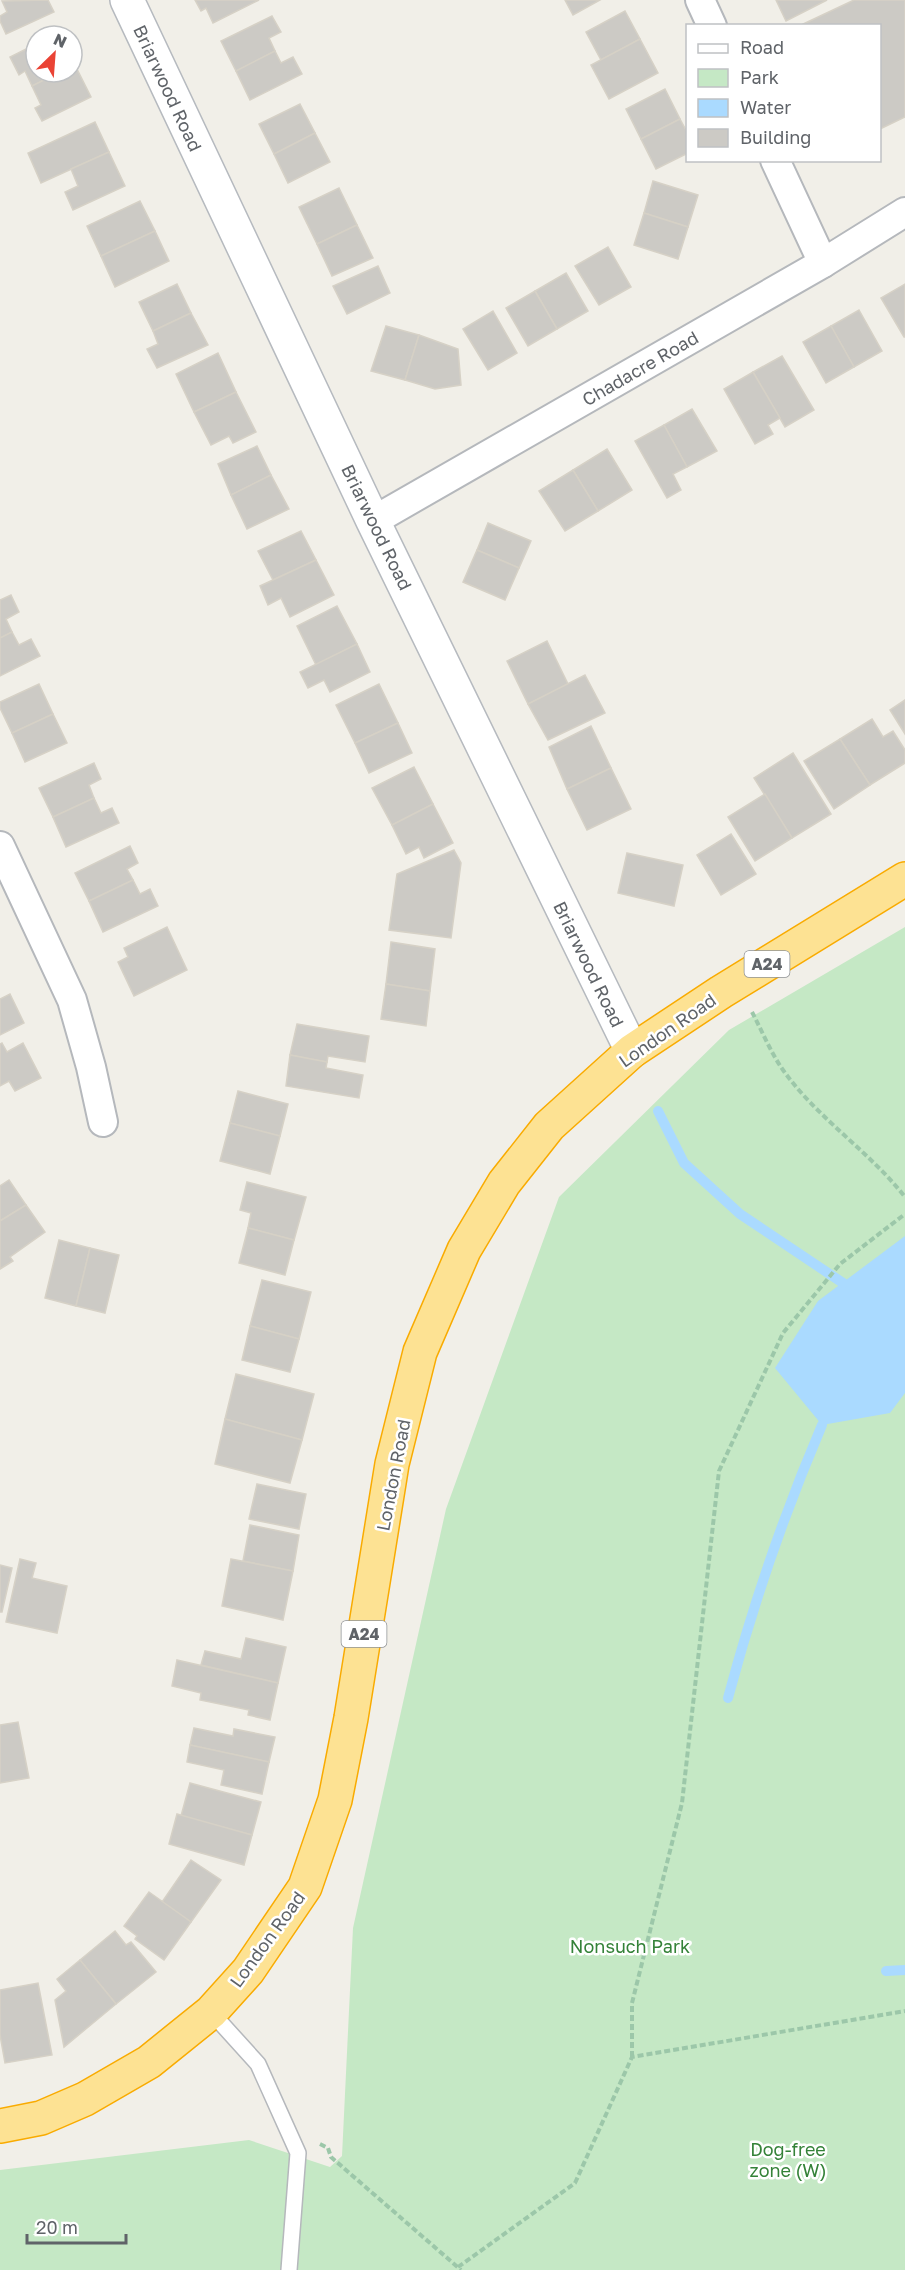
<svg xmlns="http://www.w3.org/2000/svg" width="905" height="2270" font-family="'Golos Text',sans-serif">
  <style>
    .green { fill: #c5e8c5 }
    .water { fill: #aadaff }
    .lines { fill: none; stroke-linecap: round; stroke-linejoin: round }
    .stream { stroke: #aadaff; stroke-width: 10 }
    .building { fill: #cccac5; stroke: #d6d1c6; stroke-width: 1.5 }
    .lane-casing { stroke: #b5b8bc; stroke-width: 18 }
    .street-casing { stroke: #b5b8bc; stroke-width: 32 }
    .secondary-casing { stroke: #b6babf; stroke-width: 36 }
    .highway-casing { stroke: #f9ab00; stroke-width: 36 }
    .path { stroke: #9cc7a9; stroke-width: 4; stroke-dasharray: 6 3; stroke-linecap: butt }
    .lane { stroke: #fff; stroke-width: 15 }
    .street { stroke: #fff; stroke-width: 28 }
    .secondary { stroke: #fff; stroke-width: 33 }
    .highway { stroke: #fde293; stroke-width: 33 }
    .labels { text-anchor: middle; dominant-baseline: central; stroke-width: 5; stroke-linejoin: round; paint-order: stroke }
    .shield { fill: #fff; stroke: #8f9295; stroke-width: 1.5 }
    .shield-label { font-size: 16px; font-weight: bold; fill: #5f6368 }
    .street-label { font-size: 18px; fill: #5f6368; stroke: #fff }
    .park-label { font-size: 18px; fill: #348238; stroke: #fff }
  </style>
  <rect width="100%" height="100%" fill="#f1efe8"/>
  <polygon class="green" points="905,927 905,2270 0,2270 0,2170 249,2140 330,2167 342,2156 353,1928 446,1509 559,1197 729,1030"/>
  <polygon class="water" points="905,1236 905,1393 890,1413 822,1425 775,1368 818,1301"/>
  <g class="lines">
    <g class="stream">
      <polyline points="658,1111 684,1163 740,1214 843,1283"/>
      <path d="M728 1698C753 1604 784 1514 822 1425"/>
      <polyline points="886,1971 905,1970"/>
    </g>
  </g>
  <g class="building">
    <polygon points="48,0 54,12 6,34 0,21 0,16 7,12 2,1"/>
    <polygon points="195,0 259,0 213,23 206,8 201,11"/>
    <polygon points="565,0 600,0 573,15"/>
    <polygon points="776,0 827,0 786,21"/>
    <polygon points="854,0 905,0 905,117 880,129 880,26 799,26"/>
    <polygon points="625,11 640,39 601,60 586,32"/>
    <polygon points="272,16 281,32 269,38 275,51 236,71 221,41"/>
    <polygon points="640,39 658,73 609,99 591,65"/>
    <polygon points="36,44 36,72 60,72 32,86 25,71 19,75 10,57"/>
    <polygon points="275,51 281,63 293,57 302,74 250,100 236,71"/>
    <polygon points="75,65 91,97 42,121 35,108 41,105 32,86 60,72 72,72 72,66"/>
    <polygon points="665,89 680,119 641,139 626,109"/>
    <polygon points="300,104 315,133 274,154 259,124"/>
    <polygon points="680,119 688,134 688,153 656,169 641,139"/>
    <polygon points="95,122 109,152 41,183 28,153"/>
    <polygon points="315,133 330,162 288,183 274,154"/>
    <polygon points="109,152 125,186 73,210 65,192 78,186 71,169"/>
    <polygon points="653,181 698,195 688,227 644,213"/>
    <polygon points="339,188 357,225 317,244 299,207"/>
    <polygon points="140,201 155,231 101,256 87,226"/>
    <polygon points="644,213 688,227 678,259 634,245"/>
    <polygon points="357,225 373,258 332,276 317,244"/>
    <polygon points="155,231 169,261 115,287 101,256"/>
    <polygon points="608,247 631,287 599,305 575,266"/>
    <polygon points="378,266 390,293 347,314 333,286"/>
    <polygon points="566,273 588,311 557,329 535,291"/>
    <polygon points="177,284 191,313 153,331 139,302"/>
    <polygon points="905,284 905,337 904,337 881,298"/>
    <polygon points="535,291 557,329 528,346 506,308"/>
    <polygon points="859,310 882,351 854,367 831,326"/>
    <polygon points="493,311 517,353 488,370 463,329"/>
    <polygon points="191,313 208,345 157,368 147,349 158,344 153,331"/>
    <polygon points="386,326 419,335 405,380 371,371"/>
    <polygon points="831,326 854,367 826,383 803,342"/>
    <polygon points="419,335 458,349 461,385 435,389 405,380"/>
    <polygon points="218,353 236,392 194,412 176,374"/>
    <polygon points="782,356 814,410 785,427 753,372"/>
    <polygon points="753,372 780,418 768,425 773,434 755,444 724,389"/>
    <polygon points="236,392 256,432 233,443 229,436 211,445 194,412"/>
    <polygon points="692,409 717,451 687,467 664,425"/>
    <polygon points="664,425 687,467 673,474 681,490 667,498 635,441"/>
    <polygon points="257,446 271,475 231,495 218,464"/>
    <polygon points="607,449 632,490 598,511 573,470"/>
    <polygon points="573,470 598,511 565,531 539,491"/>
    <polygon points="271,475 289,509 247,529 231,495"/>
    <polygon points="488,523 531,541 519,568 477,550"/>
    <polygon points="301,531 316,560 273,580 258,551"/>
    <polygon points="477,550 519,568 505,600 463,582"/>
    <polygon points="316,560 334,595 290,617 281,598 268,605 260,586"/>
    <polygon points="11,595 19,612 6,619 12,632 0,638 0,600"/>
    <polygon points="337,606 357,644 316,665 297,626"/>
    <polygon points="12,632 19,645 31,639 40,656 0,676 0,638"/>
    <polygon points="547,641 568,684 528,704 507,661"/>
    <polygon points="357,644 370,672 330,692 324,680 308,688 300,672"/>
    <polygon points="585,675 605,713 548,740 528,704"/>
    <polygon points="39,684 53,714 12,733 0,708 0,702"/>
    <polygon points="379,684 398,723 355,743 336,705"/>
    <polygon points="905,700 905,734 890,710"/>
    <polygon points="53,714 67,743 25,762 12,733"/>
    <polygon points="872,719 883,737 893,731 905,750 905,763 870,785 840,739"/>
    <polygon points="398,723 412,753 369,773 355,743"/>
    <polygon points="591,726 611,768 567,789 549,747"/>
    <polygon points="840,739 870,785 834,809 804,761"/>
    <polygon points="793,753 831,814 792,838 754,778"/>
    <polygon points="94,763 101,779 89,785 94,798 53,817 39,788"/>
    <polygon points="414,767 433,804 392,825 372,788"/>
    <polygon points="611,768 631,809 587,830 567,789"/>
    <polygon points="765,794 792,838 755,861 728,817"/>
    <polygon points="94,798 101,813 112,808 119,823 66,847 53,817"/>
    <polygon points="433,804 453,843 424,858 419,847 406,854 392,825"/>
    <polygon points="731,834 756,874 721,895 697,855"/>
    <polygon points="130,846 138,863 127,869 133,880 89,901 75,873"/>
    <polygon points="454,850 461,863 451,938 389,930 397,874"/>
    <polygon points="627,853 683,865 674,906 618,893"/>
    <polygon points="133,880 140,894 150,889 158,906 103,932 89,901"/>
    <polygon points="167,927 187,970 134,996 118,962 128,957 124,948"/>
    <polygon points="391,942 435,949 430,991 386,984"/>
    <polygon points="386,984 430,991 426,1026 381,1019"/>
    <polygon points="10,994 24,1023 0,1035 0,999"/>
    <polygon points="297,1024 369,1036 365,1062 328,1056 327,1062 290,1055"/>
    <polygon points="2,1043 7,1052 23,1043 41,1078 15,1091 9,1081 0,1086 0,1044"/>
    <polygon points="290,1055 327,1062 326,1068 363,1075 359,1098 286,1086"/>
    <polygon points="238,1091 288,1104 280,1136 230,1123"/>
    <polygon points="230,1123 280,1136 270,1174 220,1161"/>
    <polygon points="9,1180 26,1205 0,1221 0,1186"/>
    <polygon points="247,1182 306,1197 294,1240 248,1228 251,1213 240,1210"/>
    <polygon points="26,1205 45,1232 10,1257 13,1261 0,1269 0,1221"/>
    <polygon points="248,1228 294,1240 285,1275 239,1263"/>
    <polygon points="59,1240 90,1248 76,1306 45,1298"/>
    <polygon points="90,1248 119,1255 105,1313 76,1306"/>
    <polygon points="262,1280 311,1292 299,1339 250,1326"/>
    <polygon points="250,1326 299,1339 290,1372 242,1360"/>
    <polygon points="236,1374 314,1394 302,1440 225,1419"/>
    <polygon points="225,1419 302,1440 290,1483 215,1464"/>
    <polygon points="257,1484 306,1494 299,1529 249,1519"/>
    <polygon points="250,1525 299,1535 293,1571 243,1561"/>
    <polygon points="20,1559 36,1563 32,1578 67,1586 57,1633 6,1622"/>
    <polygon points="231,1559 293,1571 283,1620 222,1606"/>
    <polygon points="0,1565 12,1568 2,1612 0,1612"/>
    <polygon points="246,1638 286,1647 278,1683 201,1665 205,1651 241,1659"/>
    <polygon points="177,1660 278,1683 270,1720 248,1715 249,1710 200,1700 201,1693 172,1686"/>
    <polygon points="18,1722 29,1778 0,1783 0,1725"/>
    <polygon points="194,1728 233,1736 234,1729 275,1737 269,1762 190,1745"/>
    <polygon points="190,1745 269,1762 262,1794 221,1785 224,1770 187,1762"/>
    <polygon points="190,1783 261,1802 252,1835 181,1816"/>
    <polygon points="177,1814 252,1835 244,1865 169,1844"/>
    <polygon points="191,1860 221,1880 191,1922 162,1902"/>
    <polygon points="149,1892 191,1922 164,1960 135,1939 137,1936 124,1926"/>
    <polygon points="115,1931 126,1945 131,1942 156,1972 116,2004 80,1960"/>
    <polygon points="80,1960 116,2004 64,2047 55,2000 66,1991 57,1979"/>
    <polygon points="38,1983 52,2055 5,2063 0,2035 0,1990"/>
  </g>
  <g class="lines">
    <defs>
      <polyline id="lane" points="211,2012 258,2064 298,2153 289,2270"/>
      <g id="street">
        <polyline points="700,0 712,26"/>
        <polyline points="775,160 823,263"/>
        <polyline points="373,521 823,263 905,212"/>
        <polyline points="0,846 72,1000 91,1067 103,1122"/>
      </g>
      <polyline id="secondary" points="127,0 373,521 632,1051"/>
      <polyline id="highway" points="0,2126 41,2118 85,2099 149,2062 211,2012 248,1971 305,1887 335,1800 351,1718 392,1464 420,1352 464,1250 504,1183 549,1126 632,1051 721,992 905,879"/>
    </defs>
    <use href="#lane" class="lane-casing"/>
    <use href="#street" class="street-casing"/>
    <use href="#secondary" class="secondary-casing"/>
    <use href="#highway" class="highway-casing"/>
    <g class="path">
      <path d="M752 1012C762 1031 771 1053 783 1070 817 1118 869 1151 905 1197"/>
      <polyline points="632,2057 632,2003 682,1803 719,1471 783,1333 840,1264 905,1214"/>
      <polyline points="320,2144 328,2148 331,2157 461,2270"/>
      <polyline points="458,2267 575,2183 632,2057 905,2011"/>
    </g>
    <use href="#lane" class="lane"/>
    <use href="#street" class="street"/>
    <use href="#secondary" class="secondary"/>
    <use href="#highway" class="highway"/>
  </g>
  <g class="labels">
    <g class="shield">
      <rect x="744.5" y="951" width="45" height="26" rx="4.5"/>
      <rect x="341.5" y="1621" width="45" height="26" rx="4.5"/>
    </g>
    <g class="shield-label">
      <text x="767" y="964">A24</text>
      <text x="364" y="1634">A24</text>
    </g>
    <g class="street-label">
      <text transform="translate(168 88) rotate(65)">Briarwood Road</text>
      <text transform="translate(640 368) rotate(-30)">Chadacre Road</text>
      <text transform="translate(377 527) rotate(64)">Briarwood Road</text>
      <text transform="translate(589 964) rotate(64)">Briarwood Road</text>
      <text transform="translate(667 1030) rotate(-35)">London Road</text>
      <text transform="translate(393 1475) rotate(-79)">London Road</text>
      <text transform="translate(267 1939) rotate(-54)">London Road</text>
    </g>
    <g class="park-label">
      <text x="630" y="1946">Nonsuch Park</text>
      <text x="788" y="2149">Dog-free<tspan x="788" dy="21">zone (W)</tspan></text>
    </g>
  </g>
  <rect x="686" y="24" width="195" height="138" fill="#ffffff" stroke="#bfc1c3" stroke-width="1.5"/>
  <rect x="698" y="44" width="30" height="9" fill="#ffffff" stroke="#bfc1c3" stroke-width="1.5"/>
  <text x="740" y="54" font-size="18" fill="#5f6368">Road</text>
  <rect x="698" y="69" width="30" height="18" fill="#c5e8c5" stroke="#bfc1c3" stroke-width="1.5"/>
  <text x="740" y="84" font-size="18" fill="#5f6368">Park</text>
  <rect x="698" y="99" width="30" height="18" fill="#aadaff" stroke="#bfc1c3" stroke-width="1.5"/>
  <text x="740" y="114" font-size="18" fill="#5f6368">Water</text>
  <rect x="698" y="129" width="30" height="18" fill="#cccac5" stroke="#bfc1c3" stroke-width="1.5"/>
  <text x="740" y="144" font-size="18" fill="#5f6368">Building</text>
  <g transform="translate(54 54) rotate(25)"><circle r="28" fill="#ffffff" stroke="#bfc1c3" stroke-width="1.5"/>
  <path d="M0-4.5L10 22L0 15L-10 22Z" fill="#ea4335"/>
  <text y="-9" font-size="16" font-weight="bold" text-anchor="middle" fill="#5f6368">N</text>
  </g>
  <path d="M27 2234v9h99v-9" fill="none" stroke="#5f6368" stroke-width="3"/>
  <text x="36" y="2234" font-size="18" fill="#5f6368" stroke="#ffffff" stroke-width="4.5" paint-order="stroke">20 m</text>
</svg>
